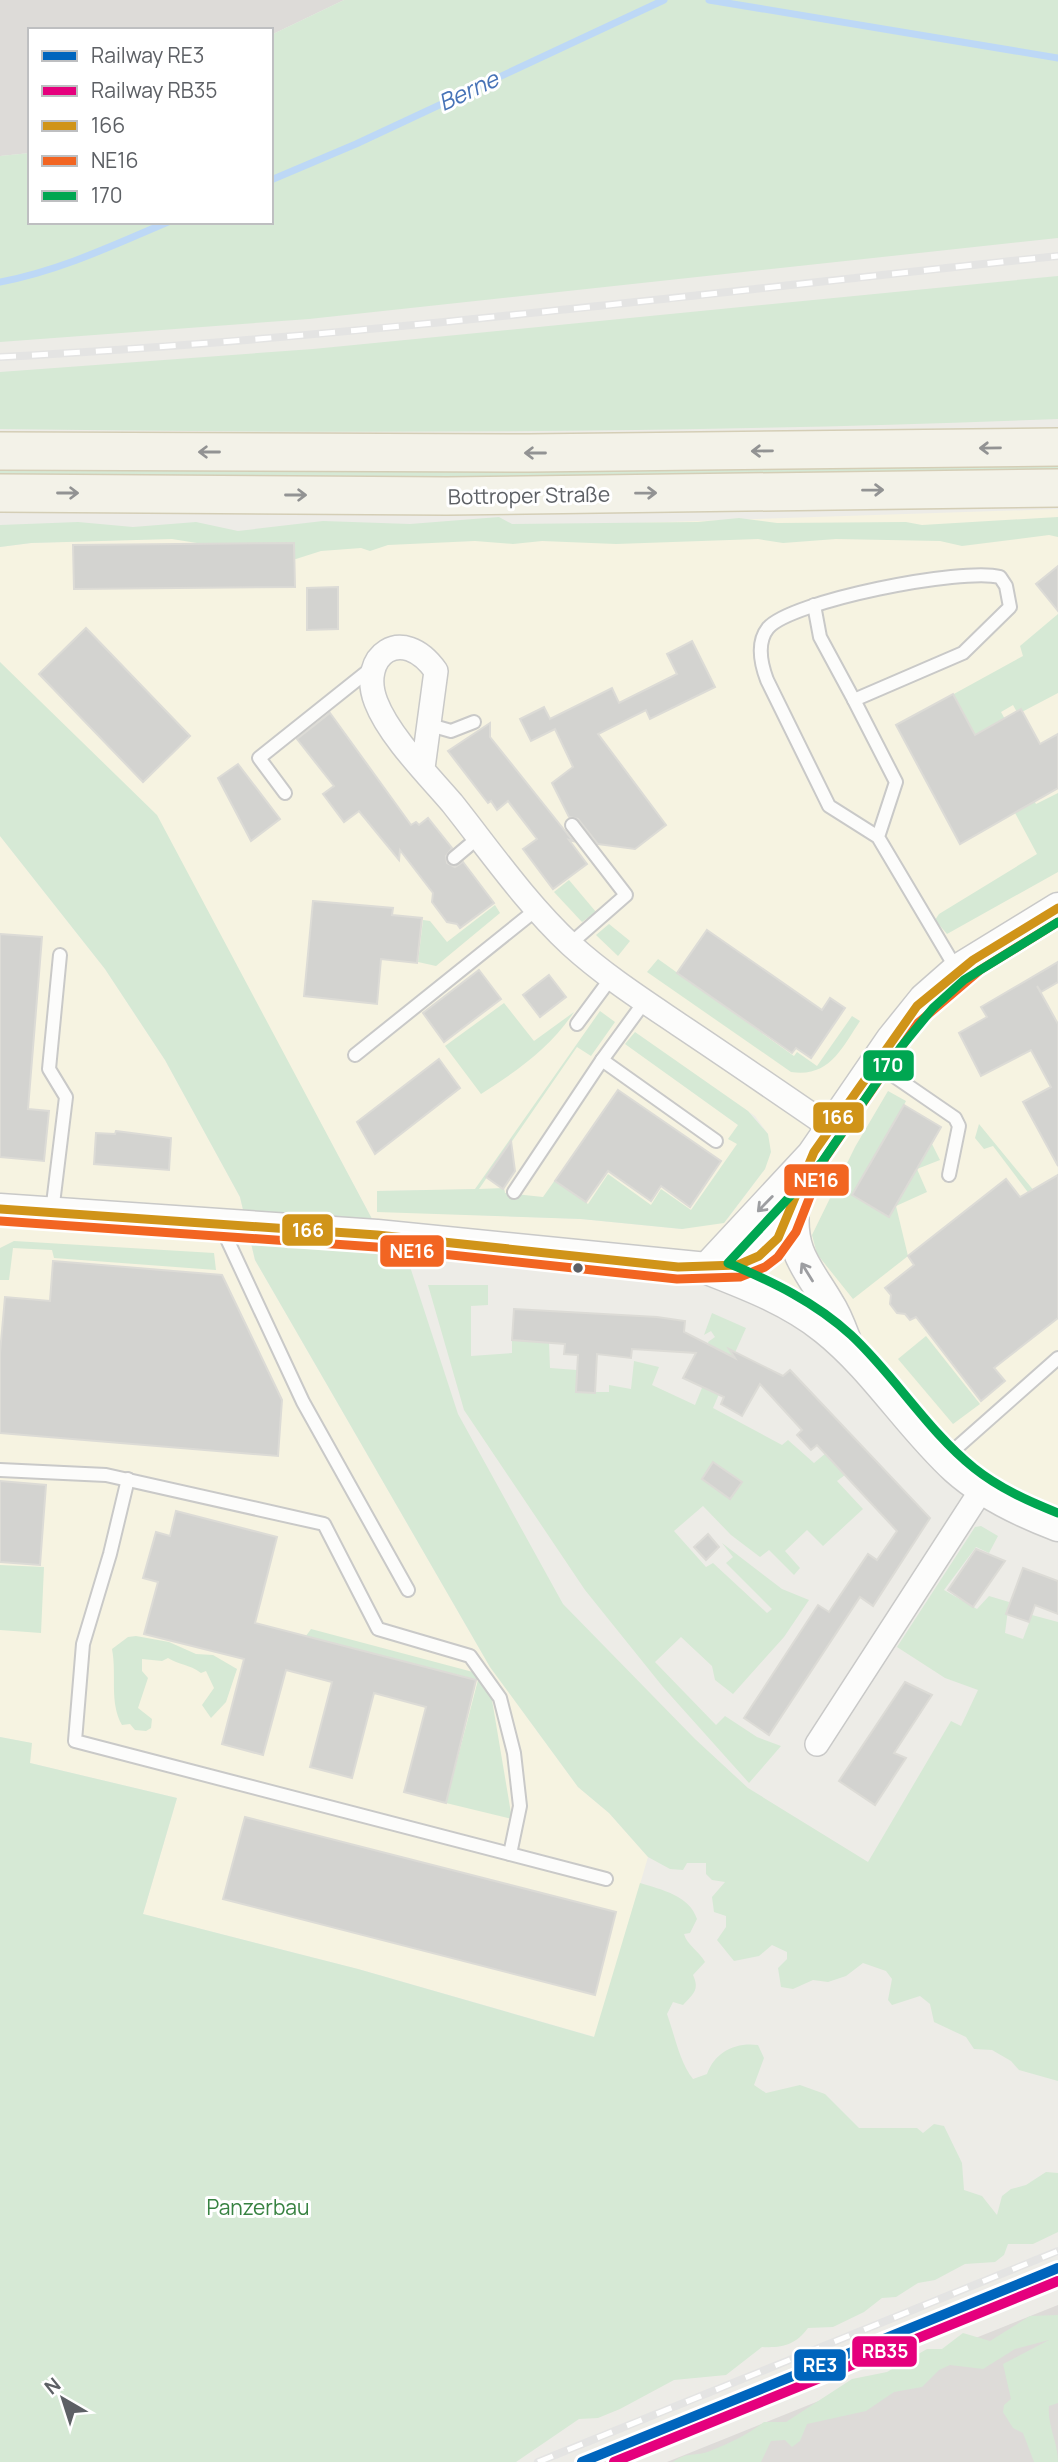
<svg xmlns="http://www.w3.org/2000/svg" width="1058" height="2462" font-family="Manrope,sans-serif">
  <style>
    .commercial { fill: #f6f3e1; fill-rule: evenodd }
    .industrial { fill: #dddbd8 }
    .green { fill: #d6e9d5 }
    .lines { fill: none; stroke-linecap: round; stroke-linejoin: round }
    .stream { stroke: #bdd8f6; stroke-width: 7 }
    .building { fill: #d3d3d0; stroke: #dcdbd6; stroke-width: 2 }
    .service-casing { stroke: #c9c9c8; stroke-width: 16 }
    .minor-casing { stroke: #c9c9c8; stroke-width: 26 }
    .tertiary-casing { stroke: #c9c9c8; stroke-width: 33 }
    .primary-casing { stroke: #d4ceb6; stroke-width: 40 }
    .service { stroke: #fcfcfb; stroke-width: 12 }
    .minor { stroke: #fcfcfb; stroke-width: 23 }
    .tertiary { stroke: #fcfcfb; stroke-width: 30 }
    .primary { stroke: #f3f2e8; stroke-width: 37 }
    .rail-casing { stroke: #e4e4e3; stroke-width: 8 }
    .rail { stroke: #fff; stroke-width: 5; stroke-dasharray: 16; stroke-linecap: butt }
    .bus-1-casing { stroke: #fff; stroke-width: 14 }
    .bus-2-casing { stroke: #fff; stroke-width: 14 }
    .bus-3-casing { stroke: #fff; stroke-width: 14 }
    .bus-1 { stroke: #d09419; stroke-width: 9 }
    .bus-2 { stroke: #f26522; stroke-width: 9 }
    .bus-3 { stroke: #00a651; stroke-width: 9 }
    .rail-1-casing { stroke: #fff; stroke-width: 16 }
    .rail-2-casing { stroke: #fff; stroke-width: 16 }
    .rail-1 { stroke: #0065bd; stroke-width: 10 }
    .rail-2 { stroke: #e5007d; stroke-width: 10 }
    .oneway { stroke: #929393 }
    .oneway2 { stroke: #9d9ea1 }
    .bus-dot { fill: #5d6065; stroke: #fff; stroke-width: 2.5 }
    .labels { text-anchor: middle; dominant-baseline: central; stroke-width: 6; stroke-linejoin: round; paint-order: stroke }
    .street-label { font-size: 21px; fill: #5d6065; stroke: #fff }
    .park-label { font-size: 21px; fill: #378241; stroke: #fff }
    .water-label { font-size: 23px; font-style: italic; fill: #4773b7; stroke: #fff }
    .line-badge { stroke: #fff; stroke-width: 2.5 }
    .badge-label { font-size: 19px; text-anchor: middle; font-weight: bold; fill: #fff }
  </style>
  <rect width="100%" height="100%" fill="#edece7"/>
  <g class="commercial">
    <path d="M1058 509V1526L1018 1509 856 1358 746 1284 379 1232 299 1083 0 662V547L31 543ZM635 1033 755 1116 768 1134 765 1169 728 1218 682 1229 581 1219 377 1211V1191L504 1189 505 1193 588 1204 651 1205 691 1210 738 1144V1125L626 1044Z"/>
    <polygon points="0,836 105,969 165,1060 240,1197 255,1260 490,1667 578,1787 609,1813 648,1857 595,2037 358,1969 143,1914 177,1798 30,1763 31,1743 0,1737"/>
  </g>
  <g class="industrial">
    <polygon points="0,0 344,0 271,35 271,30 30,30 30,153 0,156"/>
    <polygon points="1058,2305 1058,2462 667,2462"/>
  </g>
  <g class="green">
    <polygon points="344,0 1058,0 1058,238 309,319 0,342 0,156 30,153 30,222 271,222 271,35"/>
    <path d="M1058 276V419C706 433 352 434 0 429V372L313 349Z"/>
    <polygon points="1058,463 1058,471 348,480 0,477 0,467 252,472"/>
    <polygon points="499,517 512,524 698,522 739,518 777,523 906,522 922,525 1058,517 1058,537 1049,535 962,546 940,541 836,539 783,543 758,539 616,544 542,541 513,544 475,541 388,545 370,551 361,548 321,551 296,559 172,539 31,543 0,547 0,525 78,522 133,527 196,522 238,531 323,521 410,524"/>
    <polygon points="1058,614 1058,693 1018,714 1013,705 1001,712 1006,721 1017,769 1036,804 1058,793 1058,872 947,934 935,920 939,914 1037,854 952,695 1023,656 1020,646"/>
    <polygon points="0,662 157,815 379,1232 402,1242 458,1414 563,1604 695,1739 748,1788 868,1862 951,1721 961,1726 978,1690 945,1678 897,1647 975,1527 981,1526 998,1536 989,1553 976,1547 944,1590 977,1609 989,1596 1009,1602 1005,1633 1023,1639 1032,1615 1058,1622 1058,2081 1019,2070 1011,2061 992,2050 974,2049 966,2037 934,2022 930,2004 920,1996 892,2005 888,2000 892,1979 886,1971 863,1963 846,1976 828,1982 813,1980 793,1989 781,1987 778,1968 787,1959 787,1952 772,1945 759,1956 734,1961 717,1940 726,1927 726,1916 714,1912 712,1897 725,1882 712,1880 706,1874 706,1863 687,1863 683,1870 670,1869 648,1857 609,1813 578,1787 490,1667 255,1260 240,1197 165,1060 105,969 0,836"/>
    <polygon points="569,880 596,912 582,922 554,892"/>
    <polygon points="495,905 500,913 436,966 418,962 423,920 430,921 447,942"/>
    <polygon points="609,924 630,941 618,956 596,935"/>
    <path d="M658 959 794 1056 797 1052 817 1066 852 1016 860 1021C842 1048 829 1078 791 1072L647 972Z"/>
    <path d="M504 1003 534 1041 574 1012C550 1048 517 1071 481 1094L445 1046Z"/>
    <polygon points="600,1011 615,1022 591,1056 577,1047 479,1189 504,1188 505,1193 543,1197 555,1180 588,1204 608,1174 651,1205 661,1189 691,1210 737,1144 728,1139 738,1125 625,1044 635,1032 748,1111 768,1134 771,1152 765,1169 724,1223 682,1229 581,1219 377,1212 377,1191 475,1189"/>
    <polygon points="888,1091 906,1101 904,1105 941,1127 932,1144 940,1160 917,1169 927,1192 896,1206 908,1256 853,1299 817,1254 812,1235 855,1147"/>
    <polygon points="979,1124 1058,1220 1058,1232 993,1146 984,1149 975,1138"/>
    <polygon points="14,1241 214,1253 216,1270 54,1258 52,1250 13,1248 9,1280 0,1280 0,1248"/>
    <polygon points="428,1285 488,1285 488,1305 471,1306 471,1356 512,1353 512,1340 549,1343 550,1368 577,1370 577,1392 609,1392 609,1385 631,1389 634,1361 659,1367 652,1385 695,1405 706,1378 722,1387 713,1408 782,1445 788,1440 814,1463 838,1443 845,1475 837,1481 863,1509 823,1546 807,1530 785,1551 800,1568 794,1575 769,1550 760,1557 731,1535 703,1506 674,1531 706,1567 713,1563 767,1613 772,1609 726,1563 733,1557 722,1543 782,1589 809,1600 784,1637 733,1694 715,1680 712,1666 681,1637 655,1662 716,1725 725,1716 757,1737 781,1746 749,1783 663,1687 585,1590 464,1410"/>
    <polygon points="712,1313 746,1328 733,1357 709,1345 708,1342 715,1337 711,1331 704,1335"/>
    <polygon points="926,1336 980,1404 953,1424 898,1359"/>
    <polygon points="0,1565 44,1567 41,1633 0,1630"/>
    <polygon points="311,1629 488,1676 512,1819 446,1803 478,1680 306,1636"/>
    <path d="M136 1636 169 1642 196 1654 213 1655 237 1669 226 1702 211 1718 202 1705 214 1688 206 1671 201 1673C189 1664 179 1665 168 1658L162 1661 142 1659V1671L148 1678 138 1708 152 1719 151 1728 146 1731 135 1730 130 1724 122 1725C109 1702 117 1675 112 1649L128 1637Z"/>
    <path d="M0 1737 32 1743 30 1763 177 1798 143 1914 358 1969 594 2037 640 1883C662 1890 689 1895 697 1919L690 1933 684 1934C687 1945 699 1951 705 1962L693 1975C700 1990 693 1994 683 2005L673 2002 667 2014C675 2036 679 2061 693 2079L707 2074C715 2052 735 2042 758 2045L764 2058 754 2085 766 2093 800 2085 825 2094 859 2128H917L923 2133 934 2124 944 2126 962 2163 964 2190 982 2196 997 2215 1002 2196 1011 2189 1026 2185 1046 2172 1058 2173V2232L1033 2244H1008L1004 2255 995 2262 965 2264 935 2280 918 2283 896 2297 882 2298 864 2312 833 2327 808 2328C795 2345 783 2348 762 2347L726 2375 674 2380 620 2409 598 2418 579 2419 516 2462H0Z"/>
    <path d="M1058 2315V2403L1049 2406C1047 2425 1058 2442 1058 2462H1034L1023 2433 1013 2428 1003 2412 1004 2405 1011 2399 1003 2364 1049 2340 1015 2349 983 2369 950 2365 939 2370 922 2387 894 2392 866 2411 807 2424 800 2441 792 2447 785 2440 771 2441 761 2462H673C688 2451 695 2457 710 2451 732 2442 745 2436 764 2422H786L852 2379 887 2372 927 2349H942L963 2333 990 2341 1030 2316Z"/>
  </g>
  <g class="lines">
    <g class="stream">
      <polyline points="709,0 1058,58"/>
      <polyline points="271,180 356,144 664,0"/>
      <path d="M0 282C59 271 114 245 168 222"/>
    </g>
  </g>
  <g class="building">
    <polygon points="294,543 295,587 74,589 73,545"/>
    <polygon points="1058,566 1058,611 1036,584"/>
    <polygon points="338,587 338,629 307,630 307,588"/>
    <polygon points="86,628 190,736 143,782 39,674"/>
    <polygon points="692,641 715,687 650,719 646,710 598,734 666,825 635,849 598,844 578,819 569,817 552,783 573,767 555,729 531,741 520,719 544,707 550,719 612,688 619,703 677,674 667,654"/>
    <polygon points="953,694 975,735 1021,709 1040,744 1058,734 1058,788 960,844 896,725"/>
    <polygon points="330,713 411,825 416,822 419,825 428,818 452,848 446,856 447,863 455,867 463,862 494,903 460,928 457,924 447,922 432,902 433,893 400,850 399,860 359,811 344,822 323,794 334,786 297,739"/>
    <polygon points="490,723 490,737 573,841 569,840 587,864 553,889 523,849 537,839 508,801 497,810 491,801 488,803 448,751"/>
    <polygon points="238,764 280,819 251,841 218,778"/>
    <polygon points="313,901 393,908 392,915 422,918 417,963 381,959 377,1004 304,996"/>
    <polygon points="707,930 822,1010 830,998 845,1008 811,1058 796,1048 792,1053 677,973"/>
    <polygon points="0,934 42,937 28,1109 49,1111 44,1161 0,1157"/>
    <polygon points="1058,962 1058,982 1041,992 1037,986 1058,1024 1058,1166 1023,1102 1051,1087 1031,1050 981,1076 959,1033 987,1017 981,1007"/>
    <polygon points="479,970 501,999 444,1042 423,1013"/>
    <polygon points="549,975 566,997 540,1017 523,995"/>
    <polygon points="439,1059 460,1088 375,1154 357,1122"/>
    <polygon points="618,1090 721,1161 690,1207 661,1186 651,1201 608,1171 586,1202 555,1181"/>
    <polygon points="904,1105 941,1127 889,1217 852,1195"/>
    <polygon points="116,1131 171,1138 169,1170 94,1164 96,1133 115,1134"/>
    <polygon points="511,1141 515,1171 503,1189 486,1177"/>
    <polygon points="1058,1175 1058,1318 994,1368 1005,1381 981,1401 916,1317 910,1320 905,1314 897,1313 890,1304 891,1295 885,1288 914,1265 908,1256 1006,1179 1020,1197"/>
    <polygon points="53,1261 222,1275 282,1400 278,1456 0,1433 0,1353 5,1297 50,1301"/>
    <polygon points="514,1309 657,1317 685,1321 684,1332 735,1358 729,1349 783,1376 790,1370 930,1518 873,1606 860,1597 769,1735 744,1718 818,1605 829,1612 868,1554 877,1560 897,1531 817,1445 811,1450 797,1435 802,1430 760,1384 742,1416 721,1404 724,1397 683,1378 696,1353 632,1349 631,1358 597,1354 595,1393 576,1392 578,1355 564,1354 565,1344 512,1340"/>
    <polygon points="713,1462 742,1482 730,1499 702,1479"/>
    <polygon points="0,1481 46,1485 40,1565 0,1562"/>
    <polygon points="176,1511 277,1537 255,1623 476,1680 446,1803 404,1792 426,1707 374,1693 352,1778 310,1767 332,1682 286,1670 263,1755 222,1744 244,1659 144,1634 158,1582 143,1578 156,1532 170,1536"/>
    <polygon points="708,1534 719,1547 706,1560 694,1547"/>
    <polygon points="976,1549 1005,1561 973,1607 948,1590"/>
    <polygon points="1023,1568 1058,1581 1058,1614 1035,1605 1029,1622 1006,1614"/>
    <polygon points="905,1682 932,1695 894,1753 906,1758 875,1805 839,1781"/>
    <polygon points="245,1817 616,1912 595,1995 223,1899"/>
  </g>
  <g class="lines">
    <defs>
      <g id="service">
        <polyline points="814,605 820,637 854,700"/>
        <polyline points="430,725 451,731 474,722"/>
        <polyline points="285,793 259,758 373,667"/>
        <path d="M878 837 896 782 854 700 963 653 1010 607 1006 586 1000 577C963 567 791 601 768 628 756 643 761 664 767 680L829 806 878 837 957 970"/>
        <polyline points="454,858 479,837"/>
        <polyline points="570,944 626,895 572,825"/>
        <polyline points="577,1024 611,978"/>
        <polyline points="355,1055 537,909"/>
        <polyline points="602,1060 716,1141"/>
        <polyline points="875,1063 955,1118 959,1126 949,1175"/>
        <polyline points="514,1192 602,1060 645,1001"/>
        <polyline points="52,1212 66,1097 49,1069 60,955"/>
        <polyline points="220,1224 303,1402 408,1590"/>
        <polyline points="945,1458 1058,1358"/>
        <polyline points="0,1470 106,1475 324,1524 378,1629 470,1656 500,1698 514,1753 520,1806 510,1854"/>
        <polyline points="128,1479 110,1554 83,1644 75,1741 606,1879"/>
      </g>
      <g id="minor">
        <path d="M423 768 436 671C402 623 358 656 376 702 389 736 428 775 452 803 490 851 526 903 571 945 604 975 641 999 678 1024 729 1058 780 1093 831 1128"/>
        <polyline points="817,1744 982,1489"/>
      </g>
      <g id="tertiary">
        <path d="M794 1208C790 1254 808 1268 829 1304 837 1316 842 1331 847 1344"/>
        <path d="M0 1209 377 1235 707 1268C758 1268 776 1246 795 1201"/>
        <polyline points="707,1268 812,1155 891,1040 924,999 957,970 1058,908"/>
        <path d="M707 1269C748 1285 790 1301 825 1329 875 1369 909 1426 956 1469 985 1495 1021 1512 1058 1526"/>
      </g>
      <g id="primary">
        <polyline points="0,451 529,453 1058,447"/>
        <polyline points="0,493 447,496 1058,488"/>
      </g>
    </defs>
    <use href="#service" class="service-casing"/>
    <use href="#minor" class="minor-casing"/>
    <use href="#tertiary" class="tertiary-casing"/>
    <use href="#primary" class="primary-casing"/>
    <use href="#service" class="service"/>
    <use href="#minor" class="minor"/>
    <use href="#tertiary" class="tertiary"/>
    <use href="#primary" class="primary"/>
    <defs>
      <g id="rail">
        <path d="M0 357C354 338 706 293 1058 256"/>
        <polyline points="538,2462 1058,2251"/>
      </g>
    </defs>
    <use href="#rail" class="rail-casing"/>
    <use href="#rail" class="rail"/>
    <defs>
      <polyline id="bus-1" points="0,1209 377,1235 678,1267 738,1265 759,1256 778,1238 814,1152 917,1006 973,960 1058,908"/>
      <polyline id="bus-2" points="0,1221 376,1247 677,1279 740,1277 765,1267 778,1257 796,1232 825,1158 918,1023 980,970 1058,922"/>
      <path id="bus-3" d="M1058 922 964 980 933 1008 901 1047 822 1162 728 1263C773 1282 815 1302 851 1335 895 1376 927 1430 974 1468 999 1488 1028 1501 1058 1513"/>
    </defs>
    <use href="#bus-1" class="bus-1-casing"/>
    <use href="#bus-2" class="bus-2-casing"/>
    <use href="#bus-3" class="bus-3-casing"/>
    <use href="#bus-1" class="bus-1"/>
    <use href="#bus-2" class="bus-2"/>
    <use href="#bus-3" class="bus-3"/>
    <defs>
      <polyline id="rail-1" points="582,2462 1058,2268"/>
      <polyline id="rail-2" points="614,2462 1058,2281"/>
    </defs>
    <use href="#rail-1" class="rail-1-casing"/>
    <use href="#rail-2" class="rail-2-casing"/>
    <use href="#rail-1" class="rail-1"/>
    <use href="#rail-2" class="rail-2"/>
  </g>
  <defs><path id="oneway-shaft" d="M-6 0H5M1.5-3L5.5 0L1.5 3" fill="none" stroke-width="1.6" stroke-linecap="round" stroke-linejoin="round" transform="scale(1.75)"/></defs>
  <g class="oneway">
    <use href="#oneway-shaft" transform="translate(990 448) rotate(179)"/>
    <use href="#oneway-shaft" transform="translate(762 451) rotate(179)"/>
    <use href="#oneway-shaft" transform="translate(209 452) rotate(-180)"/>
    <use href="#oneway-shaft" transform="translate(535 453) rotate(180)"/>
    <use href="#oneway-shaft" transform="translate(873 490) rotate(-1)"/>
    <use href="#oneway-shaft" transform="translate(68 493)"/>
    <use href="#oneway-shaft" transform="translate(646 493) rotate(-1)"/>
    <use href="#oneway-shaft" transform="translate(296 495)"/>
  </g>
  <g class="oneway2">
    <use href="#oneway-shaft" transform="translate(765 1204) rotate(134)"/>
    <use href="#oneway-shaft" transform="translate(807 1272) rotate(-122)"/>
  </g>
  <circle class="bus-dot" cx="578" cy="1268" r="6"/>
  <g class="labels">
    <g class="street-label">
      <text transform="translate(529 495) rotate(-1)">Bottroper Straße</text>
    </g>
    <g class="park-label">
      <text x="258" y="2207">Panzerbau</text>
    </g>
    <g class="water-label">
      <text transform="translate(468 90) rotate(-25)">Berne</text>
    </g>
  </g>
  <g class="line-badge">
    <rect x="862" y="1049" width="53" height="33" rx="7" fill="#00a651"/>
    <rect x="812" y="1101" width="53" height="33" rx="7" fill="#d09419"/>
    <rect x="783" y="1163" width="67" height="34" rx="7" fill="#f26522"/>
    <rect x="281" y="1213" width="53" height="34" rx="7" fill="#d09419"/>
    <rect x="379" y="1234" width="66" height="34" rx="7" fill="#f26522"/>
    <rect x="851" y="2335" width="67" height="33" rx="7" fill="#e5007d"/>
    <rect x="793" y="2348" width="54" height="34" rx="7" fill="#0065bd"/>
  </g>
  <g class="badge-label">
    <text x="888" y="1072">170</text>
    <text x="838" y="1124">166</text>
    <text x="816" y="1187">NE16</text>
    <text x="308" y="1237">166</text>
    <text x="412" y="1258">NE16</text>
    <text x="885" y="2358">RB35</text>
    <text x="820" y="2372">RE3</text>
  </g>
  <rect x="28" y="28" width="245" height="196" fill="#ffffff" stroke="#bebfc1" stroke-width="2"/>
  <rect x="42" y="51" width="35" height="10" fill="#0065bd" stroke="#bebfc1" stroke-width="2"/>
  <text x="91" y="63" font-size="21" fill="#5d6065">Railway RE3</text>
  <rect x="42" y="86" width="35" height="10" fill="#e5007d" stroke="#bebfc1" stroke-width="2"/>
  <text x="91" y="98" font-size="21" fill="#5d6065">Railway RB35</text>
  <rect x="42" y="121" width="35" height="10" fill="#d09419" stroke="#bebfc1" stroke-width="2"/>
  <text x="91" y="133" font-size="21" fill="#5d6065">166</text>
  <rect x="42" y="156" width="35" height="10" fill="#f26522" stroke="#bebfc1" stroke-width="2"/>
  <text x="91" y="168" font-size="21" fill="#5d6065">NE16</text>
  <rect x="42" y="191" width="35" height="10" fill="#00a651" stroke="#bebfc1" stroke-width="2"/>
  <text x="91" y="203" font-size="21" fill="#5d6065">170</text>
  <g transform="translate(63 2399) rotate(321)" stroke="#ffffff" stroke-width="5" paint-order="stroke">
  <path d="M0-5L12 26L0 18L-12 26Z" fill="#5d6065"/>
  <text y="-10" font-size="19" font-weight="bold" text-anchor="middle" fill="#5d6065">N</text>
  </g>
</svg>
